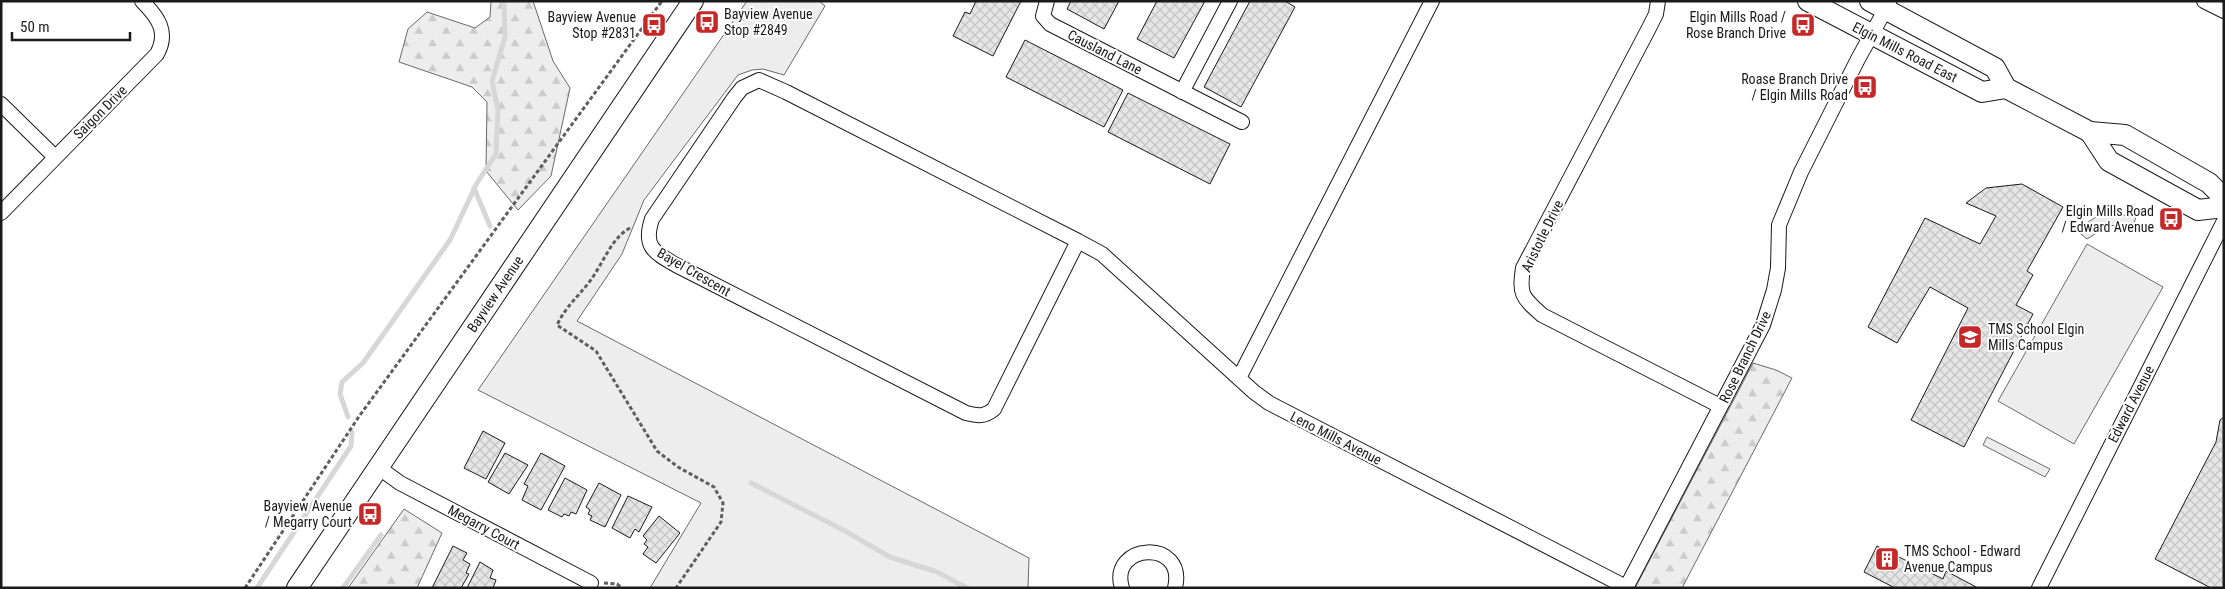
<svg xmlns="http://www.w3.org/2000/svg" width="2225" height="589" font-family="'Roboto Condensed',sans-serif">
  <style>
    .built { fill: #ededed; stroke: #6a6a6a }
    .forest { fill: url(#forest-firs); stroke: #6a6a6a }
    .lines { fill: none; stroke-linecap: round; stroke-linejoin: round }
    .stream { stroke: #d7d7d7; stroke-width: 5 }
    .building { fill: url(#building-cross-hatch); stroke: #1a1a1a }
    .minor-casing { stroke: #1a1a1a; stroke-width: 16 }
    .secondary-casing { stroke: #1a1a1a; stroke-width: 22 }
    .path { stroke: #5f5f5f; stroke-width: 3; stroke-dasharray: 4 2.5; stroke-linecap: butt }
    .minor { stroke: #fff; stroke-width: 14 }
    .secondary { stroke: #fff; stroke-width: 20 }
    .labels { text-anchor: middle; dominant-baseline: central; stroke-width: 4; stroke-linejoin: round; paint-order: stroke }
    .poi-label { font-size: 14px; fill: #1a1a1a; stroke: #fff; text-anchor: end }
    .street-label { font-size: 14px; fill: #1a1a1a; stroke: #fff }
  </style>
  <defs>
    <pattern id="forest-firs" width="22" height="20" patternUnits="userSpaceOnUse" patternTransform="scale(1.25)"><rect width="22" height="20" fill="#ededed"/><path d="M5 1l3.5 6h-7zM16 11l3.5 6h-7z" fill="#cbcbcb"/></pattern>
    <pattern id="building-cross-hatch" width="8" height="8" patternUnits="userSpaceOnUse" patternTransform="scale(1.25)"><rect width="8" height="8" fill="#e6e6e6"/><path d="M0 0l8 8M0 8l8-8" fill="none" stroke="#c5c5c5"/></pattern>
  </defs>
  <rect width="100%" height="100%" fill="#fff"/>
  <g class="built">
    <polygon points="747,1 819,1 825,6 784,75 763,69 752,70 738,75 644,200 622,254 577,321 1029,558 1028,588 650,588 701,503 478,390"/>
    <polygon points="2111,213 2136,217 2132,228 2109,225 2087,239 2076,230 2096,217"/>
    <polygon points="2087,244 2163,287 2074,444 1998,401"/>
    <polygon points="1987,437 2050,469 2045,477 1983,445"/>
  </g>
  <g class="forest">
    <polygon points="491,1 533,1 553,61 570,88 551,176 518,210 486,171 487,102 472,87 399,62 408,29 427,12 475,28 490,17"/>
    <polygon points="1753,363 1776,370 1792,378 1682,588 1635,588"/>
    <polygon points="404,509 442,533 417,588 348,588"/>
  </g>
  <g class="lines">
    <g class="stream">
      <polyline points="474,188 490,226"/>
      <polyline points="348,417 340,394 342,382 363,363 450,240 477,183 496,154 498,110 492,81 505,37 504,1"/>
      <polyline points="751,483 845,531 890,557 937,572 967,588"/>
      <polyline points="257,588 351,446 352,432"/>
      <polyline points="343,588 381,535"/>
    </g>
  </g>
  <g class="building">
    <polygon points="976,1 1021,1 993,56 953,36 965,12 970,14"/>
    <polygon points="1071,1 1119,1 1104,29 1067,9"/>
    <polygon points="1157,1 1205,1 1174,58 1137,39"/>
    <polygon points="1250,1 1285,1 1295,7 1241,107 1204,87"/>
    <polygon points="1025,40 1123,90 1104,127 1006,77"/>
    <polygon points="1128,93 1230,144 1210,184 1108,132"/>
    <polygon points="2022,184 2063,207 2027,271 2033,275 2016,305 2033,314 1964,447 1911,420 1968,308 1930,287 1897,343 1868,327 1925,218 1980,244 1996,216 1966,203 1986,188"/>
    <polygon points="2224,417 2224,588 2211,588 2155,559 2216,442 2220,420"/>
    <polygon points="483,431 505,443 486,479 464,468"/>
    <polygon points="505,453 528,465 509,494 488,482"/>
    <polygon points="541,453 565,466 541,510 522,500 528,486 524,484"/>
    <polygon points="565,478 587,490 576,514 571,512 569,516 564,514 562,517 548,510"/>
    <polygon points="599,483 621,495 605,527 590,520 592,516 588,514 590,510 586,507"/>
    <polygon points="628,496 652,507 639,532 635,529 630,538 612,528"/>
    <polygon points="659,516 680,533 656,563 643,554 648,547 644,544 647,540 643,536"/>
    <polygon points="453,546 467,553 463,560 470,564 466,573 469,574 461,588 432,588"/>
    <polygon points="1877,546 1943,579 1946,571 1978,588 1895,588 1864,572"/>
    <polygon points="480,562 493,570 490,578 496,580 493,588 467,588"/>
  </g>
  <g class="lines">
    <defs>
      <g id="minor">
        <polyline points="1047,1 1043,16 1050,24 1242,122"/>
        <path d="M1658 1 1656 14 1649 28 1523 268C1519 295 1522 297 1542 315L1720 406"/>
        <polyline points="2204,1 2224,11"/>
        <polyline points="1182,92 1230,1"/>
        <polyline points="1,104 55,157"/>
        <path d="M1 213 157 54C169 32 158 17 142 1"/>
        <path d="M1078 241 994 409C984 417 978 416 966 413L676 265C653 252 643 246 652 219L734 98 742 88 759 80 786 92 1078 241 1102 254 1254 392 1269 403 1626 587"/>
        <polyline points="1239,378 1432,1"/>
        <polyline points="378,467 400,483 591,583"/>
        <path d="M1122 588C1108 543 1187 538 1175 588"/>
        <polyline points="1626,588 1763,325 1774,290 1778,268 1779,225 1801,172 1858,59 1889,3"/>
        <polyline points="2039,588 2224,221"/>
      </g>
      <g id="secondary">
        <polyline points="1808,1 1982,92 2006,88 2090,132 2125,135 2209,183 2224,198"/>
        <polyline points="1870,1 1995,68 2006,88"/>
        <polyline points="2090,132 2109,161 2198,210 2224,207"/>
        <polyline points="297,588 693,1"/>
      </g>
    </defs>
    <use href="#minor" class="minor-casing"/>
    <use href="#secondary" class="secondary-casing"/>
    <g class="path">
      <path d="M630 228C611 238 603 264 590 281 578 297 566 306 557 325L596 351 657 451 678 467 714 487 723 503 721 522 676 588"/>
      <polyline points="604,583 617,584 622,588"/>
      <polyline points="245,588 360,415 662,1"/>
    </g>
    <use href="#minor" class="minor"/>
    <use href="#secondary" class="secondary"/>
  </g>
  <defs>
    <symbol id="bus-square" viewBox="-11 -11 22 22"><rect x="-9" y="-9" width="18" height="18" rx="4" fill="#c62828" stroke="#fff"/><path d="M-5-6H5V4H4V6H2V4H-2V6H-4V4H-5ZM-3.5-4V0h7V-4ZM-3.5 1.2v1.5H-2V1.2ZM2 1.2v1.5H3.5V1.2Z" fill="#fff"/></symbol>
    <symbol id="school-square" viewBox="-11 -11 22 22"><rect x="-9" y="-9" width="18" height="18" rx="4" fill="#c62828" stroke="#fff"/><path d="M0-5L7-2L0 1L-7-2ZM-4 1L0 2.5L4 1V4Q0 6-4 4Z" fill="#fff"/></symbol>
    <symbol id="building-square" viewBox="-11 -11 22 22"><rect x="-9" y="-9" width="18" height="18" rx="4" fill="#c62828" stroke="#fff"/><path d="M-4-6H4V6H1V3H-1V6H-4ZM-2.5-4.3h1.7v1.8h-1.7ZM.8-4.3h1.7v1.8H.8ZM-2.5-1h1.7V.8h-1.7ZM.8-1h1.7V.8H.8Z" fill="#fff"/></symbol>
  </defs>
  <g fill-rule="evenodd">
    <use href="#bus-square" x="693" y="8" width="28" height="28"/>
    <use href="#bus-square" x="640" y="11" width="28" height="28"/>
    <use href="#bus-square" x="1789" y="11" width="28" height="28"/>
    <use href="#bus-square" x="1851" y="73" width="28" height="28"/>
    <use href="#bus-square" x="2157" y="205" width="28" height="28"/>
    <use href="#school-square" x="1956" y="323" width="28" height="28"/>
    <use href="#bus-square" x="356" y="500" width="28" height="28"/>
    <use href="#building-square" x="1873" y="545" width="28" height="28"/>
  </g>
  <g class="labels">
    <g class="poi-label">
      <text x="724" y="14" text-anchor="start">Bayview Avenue<tspan x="724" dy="16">Stop #2849</tspan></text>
      <text x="636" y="17">Bayview Avenue<tspan x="636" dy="16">Stop #2831</tspan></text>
      <text x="1786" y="17">Elgin Mills Road /<tspan x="1786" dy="16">Rose Branch Drive</tspan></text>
      <text x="1848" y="79">Roase Branch Drive<tspan x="1848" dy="16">/ Elgin Mills Road</tspan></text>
      <text x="2154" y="211">Elgin Mills Road<tspan x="2154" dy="16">/ Edward Avenue</tspan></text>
      <text x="1988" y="329" text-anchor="start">TMS School Elgin<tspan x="1988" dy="16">Mills Campus</tspan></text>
      <text x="352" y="506">Bayview Avenue<tspan x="352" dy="16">/ Megarry Court</tspan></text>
      <text x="1904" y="551" text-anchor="start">TMS School - Edward<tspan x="1904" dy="16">Avenue Campus</tspan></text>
    </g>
    <g class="street-label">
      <text transform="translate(1105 52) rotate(27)">Causland Lane</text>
      <text transform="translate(1905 52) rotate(27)">Elgin Mills Road East</text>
      <text transform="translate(100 112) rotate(-45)">Saigon Drive</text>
      <text transform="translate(1542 236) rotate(-64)">Aristotle Drive</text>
      <text transform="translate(694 272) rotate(30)">Bayel Crescent</text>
      <text transform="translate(495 294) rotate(-56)">Bayview Avenue</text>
      <text transform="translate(1745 357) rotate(-64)">Rose Branch Drive</text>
      <text transform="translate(2131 404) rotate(-63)">Edward Avenue</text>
      <text transform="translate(1336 438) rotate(27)">Leno Mills Avenue</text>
      <text transform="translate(484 527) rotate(28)">Megarry Court</text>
    </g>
  </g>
  <rect width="2225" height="589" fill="none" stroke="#1a1a1a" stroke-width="5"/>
  <path d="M12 32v8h118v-8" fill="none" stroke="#1a1a1a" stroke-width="2.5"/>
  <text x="20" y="32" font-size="15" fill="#1a1a1a" stroke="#ffffff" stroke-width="4" paint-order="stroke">50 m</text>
</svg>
